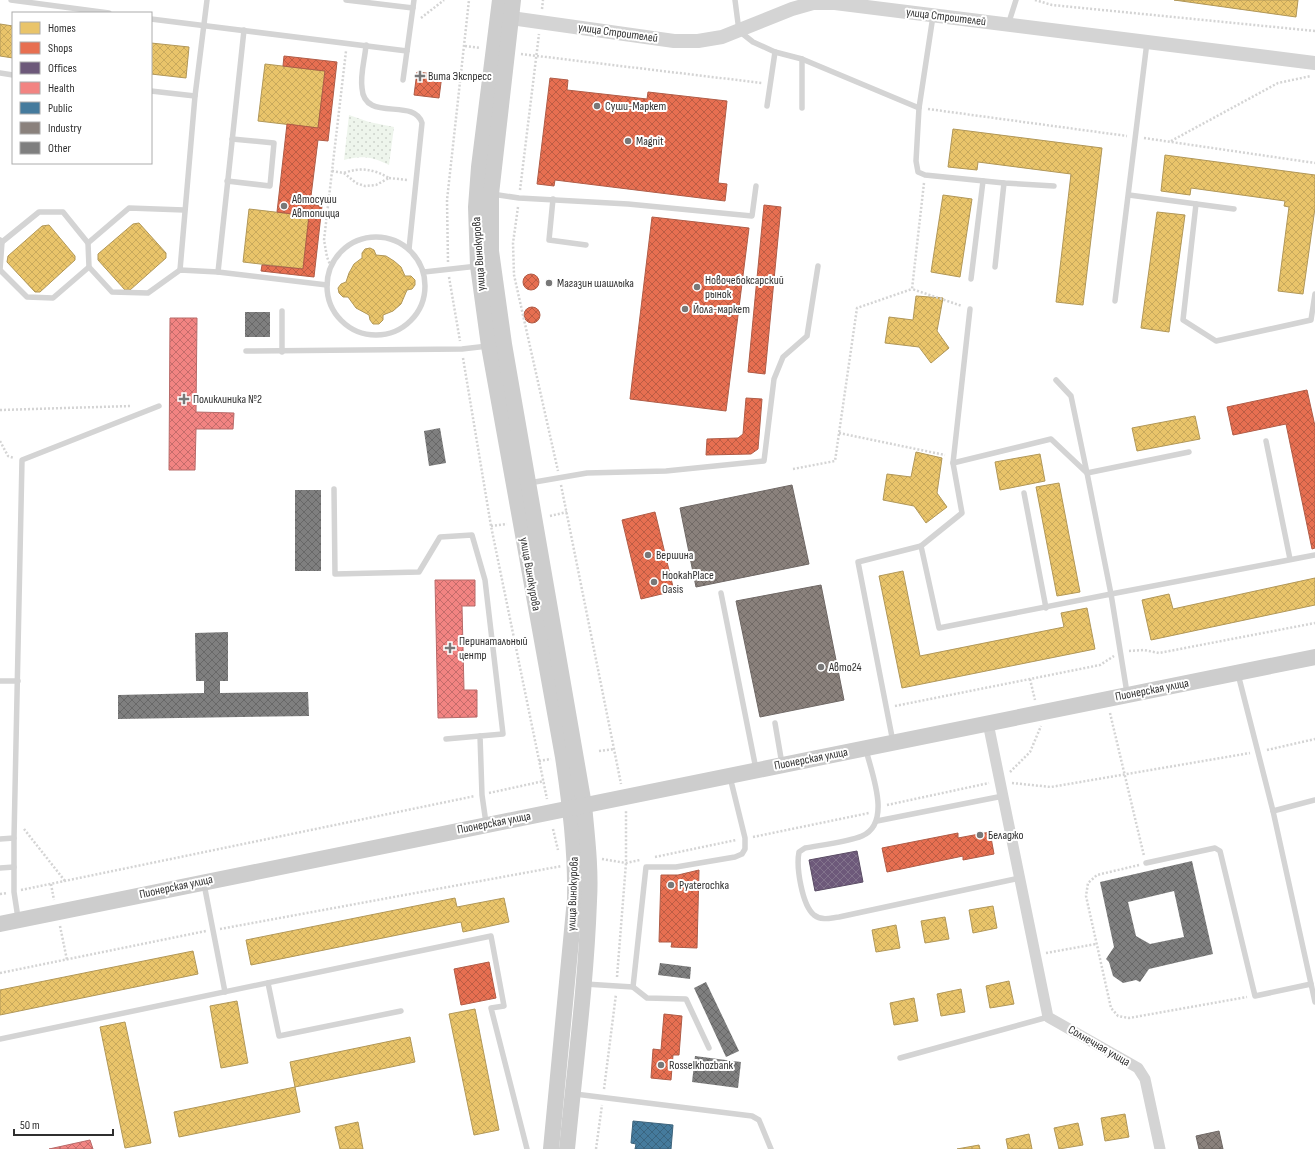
<svg xmlns="http://www.w3.org/2000/svg" width="1315" height="1149" font-family="'Sofia Sans Condensed',sans-serif">
  <style>
    .park { fill: url(#park-dots) }
    .homes { fill: url(#homes-cross-hatch); stroke: #b19758 }
    .shops { fill: url(#shops-cross-hatch); stroke: #b05c47 }
    .offices { fill: url(#offices-cross-hatch); stroke: #5a4c64 }
    .health { fill: url(#health-cross-hatch); stroke: #b86a69 }
    .public { fill: url(#public-cross-hatch); stroke: #3e647c }
    .industry { fill: url(#industry-cross-hatch); stroke: #6f6865 }
    .building { fill: url(#building-cross-hatch); fill-rule: evenodd }
    .lines { fill: none; stroke-linecap: round; stroke-linejoin: round }
    .path { stroke: #d4d4d4; stroke-width: 2.5; stroke-dasharray: 2 2; stroke-linecap: butt }
    .service { stroke: #d4d4d4; stroke-width: 5.5 }
    .minor { stroke: #d4d4d4; stroke-width: 11 }
    .tertiary { stroke: #d4d4d4; stroke-width: 14 }
    .secondary { stroke: #cdcdcd; stroke-width: 16 }
    .poi-dot { fill: #787878; stroke: #fff; stroke-width: 1.5 }
    .labels { text-anchor: middle; dominant-baseline: central; stroke-width: 4; stroke-linejoin: round; paint-order: stroke }
    .street-label { font-size: 12px; fill: #2f2f2f; stroke: #fff }
    .poi-label { font-size: 12px; fill: #2f2f2f; stroke: #fff; text-anchor: start }
  </style>
  <defs>
    <pattern id="park-dots" width="8" height="8" patternUnits="userSpaceOnUse"><rect width="8" height="8" fill="#eef5ec"/><path d="M2 2h.1M6 6h.1" fill="none" stroke="#ccd2cb" stroke-width="1.8" stroke-linecap="round"/></pattern>
    <pattern id="homes-cross-hatch" width="8" height="8" patternUnits="userSpaceOnUse"><rect width="8" height="8" fill="#e9c46a"/><path d="M0 0l8 8M0 8l8-8" fill="none" stroke="#c8a95c"/></pattern>
    <pattern id="shops-cross-hatch" width="8" height="8" patternUnits="userSpaceOnUse"><rect width="8" height="8" fill="#e76f51"/><path d="M0 0l8 8M0 8l8-8" fill="none" stroke="#bc5c44"/></pattern>
    <pattern id="offices-cross-hatch" width="8" height="8" patternUnits="userSpaceOnUse"><rect width="8" height="8" fill="#6d597a"/><path d="M0 0l8 8M0 8l8-8" fill="none" stroke="#82738c"/></pattern>
    <pattern id="health-cross-hatch" width="8" height="8" patternUnits="userSpaceOnUse"><rect width="8" height="8" fill="#f28482"/><path d="M0 0l8 8M0 8l8-8" fill="none" stroke="#c46c6b"/></pattern>
    <pattern id="public-cross-hatch" width="8" height="8" patternUnits="userSpaceOnUse"><rect width="8" height="8" fill="#457b9d"/><path d="M0 0l8 8M0 8l8-8" fill="none" stroke="#3a6580"/></pattern>
    <pattern id="industry-cross-hatch" width="8" height="8" patternUnits="userSpaceOnUse"><rect width="8" height="8" fill="#8a817c"/><path d="M0 0l8 8M0 8l8-8" fill="none" stroke="#716a66"/></pattern>
    <pattern id="building-cross-hatch" width="8" height="8" patternUnits="userSpaceOnUse"><rect width="8" height="8" fill="#7f7f7f"/><path d="M0 0l8 8M0 8l8-8" fill="none" stroke="#686868"/></pattern>
  </defs>
  <rect width="100%" height="100%" fill="#fff"/>
  <path class="park" d="M349 115 369 122 394 127 389 165C373 157 362 155 344 160Z"/>
  <g class="homes">
    <polygon points="1174,0 1298,0 1296,17"/>
    <polygon points="0,24 13,26 13,58 0,56"/>
    <polygon points="151,43 189,47 186,78 151,74"/>
    <polygon points="265,64 325,71 318,128 258,121"/>
    <polygon points="953,129 1102,148 1083,305 1056,302 1071,174 978,162 977,170 948,167"/>
    <polygon points="1165,155 1315,175 1315,208 1303,294 1278,291 1289,207 1284,206 1285,201 1191,188 1190,195 1161,191"/>
    <polygon points="943,195 972,199 960,277 931,272"/>
    <polygon points="249,209 309,216 303,269 243,262"/>
    <polygon points="1157,212 1185,215 1169,332 1141,328"/>
    <polygon points="139,223 166,253 166,258 130,290 125,290 98,260 98,254 133,224"/>
    <polygon points="49,225 75,256 75,260 40,292 35,292 7,262 8,256 42,226"/>
    <polygon points="370,248 374,250 376,255 386,256 394,261 401,267 405,276 411,276 415,280 415,285 412,289 407,290 401,304 393,311 383,315 383,320 379,324 373,324 370,320 369,315 356,308 348,297 343,297 339,293 338,288 341,284 346,282 349,273 354,264 362,258 362,253 365,249"/>
    <polygon points="916,296 943,298 937,331 949,348 931,363 919,347 885,343 889,317 913,320"/>
    <polygon points="1195,416 1200,439 1137,451 1132,428"/>
    <polygon points="916,452 942,458 937,493 947,507 926,523 914,506 883,500 887,474 911,477"/>
    <polygon points="1040,454 1045,481 1000,490 995,462"/>
    <polygon points="1059,483 1080,592 1057,596 1036,487"/>
    <polygon points="903,571 920,656 1064,627 1061,613 1087,608 1095,649 902,688 879,576"/>
    <polygon points="1315,578 1315,605 1151,640 1142,600 1169,594 1173,609"/>
    <polygon points="455,898 457,907 504,898 509,922 463,932 461,922 251,965 246,940"/>
    <polygon points="993,906 997,928 973,933 969,910"/>
    <polygon points="945,917 949,939 925,943 921,921"/>
    <polygon points="896,925 900,948 876,952 872,930"/>
    <polygon points="193,951 198,974 0,1015 0,990"/>
    <polygon points="1009,981 1014,1004 990,1008 986,986"/>
    <polygon points="961,989 965,1012 941,1016 937,994"/>
    <polygon points="914,998 918,1021 894,1025 890,1003"/>
    <polygon points="237,1001 248,1063 221,1068 210,1006"/>
    <polygon points="475,1009 499,1130 474,1135 449,1014"/>
    <polygon points="125,1022 151,1143 125,1148 100,1027"/>
    <polygon points="410,1037 415,1062 295,1087 290,1062"/>
    <polygon points="295,1087 300,1112 179,1137 174,1112"/>
    <polygon points="1125,1114 1129,1137 1105,1141 1101,1118"/>
    <polygon points="358,1122 363,1149 340,1149 335,1127"/>
    <polygon points="1078,1123 1083,1145 1059,1149 1054,1128"/>
    <polygon points="1029,1134 1032,1149 1008,1149 1006,1139"/>
    <polygon points="979,1145 980,1149 957,1149"/>
  </g>
  <g class="shops">
    <polygon points="284,56 337,62 328,141 318,140 310,204 322,206 314,277 261,271 262,265 303,269 309,216 277,212 287,124 318,128 325,71 283,66"/>
    <polygon points="417,72 442,75 439,98 414,95"/>
    <polygon points="550,78 568,80 567,90 647,99 648,92 727,101 718,183 727,184 725,201 555,180 554,186 537,184"/>
    <polygon points="764,205 781,207 765,374 748,372"/>
    <polygon points="652,217 749,228 726,411 630,399"/>
    <circle cx="531" cy="282" r="8"/>
    <circle cx="532" cy="315" r="8"/>
    <polygon points="1307,390 1315,426 1315,548 1312,549 1286,424 1233,435 1227,407"/>
    <polygon points="746,398 762,399 758,449 751,454 706,455 707,439 738,438 743,434"/>
    <polygon points="655,512 674,591 641,599 622,520"/>
    <polygon points="990,832 994,854 963,860 963,856 887,872 882,848 958,833 958,838"/>
    <polygon points="699,870 697,948 671,947 672,942 659,942 661,875 678,875"/>
    <polygon points="489,962 496,998 461,1005 454,969"/>
    <polygon points="664,1014 682,1016 679,1055 673,1055 671,1080 651,1078 653,1049 661,1050"/>
  </g>
  <polygon class="offices" points="857,851 863,882 815,891 809,860"/>
  <g class="health">
    <polygon points="170,318 197,318 196,412 234,413 233,429 196,429 195,470 169,470"/>
    <polygon points="435,580 475,580 475,606 462,606 464,690 477,690 477,717 438,718"/>
    <polygon points="90,1140 93,1149 49,1149"/>
  </g>
  <polygon class="public" points="633,1121 673,1125 671,1149 635,1149 636,1144 631,1143"/>
  <g class="industry">
    <polygon points="792,485 809,564 696,587 680,508"/>
    <polygon points="821,585 844,700 760,717 736,601"/>
    <polygon points="1219,1131 1223,1149 1199,1149 1196,1136"/>
  </g>
  <g class="building">
    <rect x="245" y="312" width="25" height="25"/>
    <polygon points="440,428 446,463 429,466 424,431"/>
    <rect x="295" y="490" width="26" height="81"/>
    <polygon points="228,632 228,681 220,681 220,693 308,692 309,716 118,719 118,695 204,693 204,681 196,681 195,633"/>
    <path d="M1192 861 1213 954 1149 969 1140 982 1136 980 1123 983 1113 976 1109 962 1106 959 1114 947 1100 882ZM1174 891 1184 937 1150 944 1136 936 1128 902Z"/>
    <polygon points="660,963 691,967 690,979 658,975"/>
    <polygon points="706,982 739,1051 726,1057 694,988"/>
    <polygon points="695,1056 741,1062 738,1088 692,1082"/>
  </g>
  <g class="lines">
    <g class="path">
      <polyline points="1035,0 1052,5 1315,31"/>
      <polyline points="542,9 543,0"/>
      <polyline points="421,18 444,0"/>
      <polyline points="465,46 480,48"/>
      <polyline points="521,54 762,83"/>
      <polyline points="928,109 1127,136"/>
      <polyline points="1144,138 1315,163"/>
      <polyline points="1171,141 1278,83 1311,76"/>
      <path d="M332 171 344 173 356 183 365 186 376 185 389 178C374 169 360 167 344 173"/>
      <polyline points="389,178 408,180"/>
      <polyline points="924,183 912,289 962,306"/>
      <polyline points="520,190 539,34"/>
      <polyline points="518,207 513,243 514,275 558,471"/>
      <polyline points="448,262 447,200 469,0"/>
      <polyline points="331,267 327,257 324,240 346,51"/>
      <polyline points="449,277 460,341"/>
      <polyline points="463,358 491,526 547,799"/>
      <polyline points="0,410 131,406"/>
      <polyline points="839,433 945,455"/>
      <polyline points="0,441 8,456 14,458"/>
      <polyline points="793,469 835,461 857,308 912,289"/>
      <polyline points="561,485 621,784"/>
      <polyline points="550,516 567,512"/>
      <polyline points="491,526 507,524"/>
      <polyline points="1129,651 1144,650 1159,653 1315,623"/>
      <polyline points="1030,679 1035,700"/>
      <polyline points="895,706 1100,665 1114,656"/>
      <polyline points="1110,713 1144,856"/>
      <polyline points="1267,750 1315,739"/>
      <polyline points="599,751 614,749"/>
      <polyline points="539,761 551,759"/>
      <polyline points="1010,772 1030,752 1041,726"/>
      <polyline points="1012,783 1051,787 1250,753"/>
      <polyline points="489,793 544,781"/>
      <polyline points="887,805 989,783"/>
      <polyline points="24,829 65,881"/>
      <polyline points="553,829 558,850"/>
      <polyline points="753,837 869,813"/>
      <polyline points="655,857 736,840"/>
      <polyline points="602,859 626,863 640,860"/>
      <polyline points="1139,865 1097,875 1088,883 1086,896 1111,1008 1118,1016 1129,1018 1247,997"/>
      <polyline points="51,884 54,900"/>
      <polyline points="21,890 475,796"/>
      <polyline points="0,894 7,893"/>
      <polyline points="60,926 67,960"/>
      <polyline points="220,929 562,866"/>
      <polyline points="1046,953 1096,944"/>
      <polyline points="0,973 206,931"/>
      <polyline points="617,977 626,863 626,811"/>
      <polyline points="604,1089 616,994"/>
      <polyline points="596,1149 602,1105"/>
    </g>
    <g class="service">
      <polyline points="11,0 109,13"/>
      <polyline points="346,0 413,8"/>
      <polyline points="735,0 739,31 753,42 775,52 802,59 919,108"/>
      <polyline points="933,16 919,108 916,161 918,172 925,175 1004,183 1054,186"/>
      <polyline points="151,19 407,51"/>
      <polyline points="1008,25 1016,0"/>
      <path d="M366 45C365 59 360 74 362 88 364 123 414 97 422 123L409 249"/>
      <polyline points="0,73 13,75"/>
      <polyline points="403,80 414,0"/>
      <polyline points="151,91 195,96"/>
      <polyline points="767,106 775,52"/>
      <polyline points="802,108 802,59"/>
      <polyline points="227,181 270,186 274,143 232,139"/>
      <polyline points="492,194 519,198 628,204 752,216 756,186"/>
      <polyline points="1129,195 1234,209"/>
      <polyline points="553,199 549,240 586,245"/>
      <polyline points="1196,204 1183,320 1216,341 1311,320 1315,294"/>
      <circle cx="376" cy="286" r="49"/>
      <polyline points="0,240 2,242 0,270 27,297 53,298 89,267"/>
      <polyline points="2,242 39,212 63,212 88,243 89,267 112,292 148,293 180,270 218,272 327,285"/>
      <polyline points="88,243 129,208 184,210"/>
      <polyline points="995,267 1004,183"/>
      <polyline points="180,270 195,96 207,0"/>
      <polyline points="218,272 244,30"/>
      <polyline points="424,272 478,266"/>
      <polyline points="971,279 983,181"/>
      <polyline points="1115,301 1147,42"/>
      <polyline points="282,311 282,352"/>
      <polyline points="246,351 462,349 488,346"/>
      <polyline points="1266,441 1290,559"/>
      <polyline points="1189,452 1087,473 1111,594 1315,555"/>
      <polyline points="953,463 1051,439 1087,473 1071,396 1056,380"/>
      <polyline points="529,483 587,473 666,471 764,461 774,379 783,357 807,336 818,266"/>
      <polyline points="334,489 335,574 419,572 440,537 472,535 485,580 503,734 480,736 482,795 486,823"/>
      <polyline points="1024,493 1046,608"/>
      <polyline points="921,546 962,513 953,463 970,309"/>
      <polyline points="721,593 756,769"/>
      <polyline points="1238,674 1273,811 1315,1002"/>
      <polyline points="0,681 18,681"/>
      <polyline points="775,723 782,764"/>
      <polyline points="446,739 480,736"/>
      <polyline points="893,742 858,562 921,546 939,628 1111,594 1127,693"/>
      <path d="M866 750C872 774 892 823 862 836 848 842 821 845 805 848L799 852C796 867 802 905 814 915 822 921 830 918 839 917L1020 878"/>
      <polyline points="1273,811 1315,800"/>
      <polyline points="877,821 1003,796"/>
      <polyline points="0,839 14,838"/>
      <polyline points="1146,863 1215,848 1220,851 1255,996 1311,984"/>
      <polyline points="0,868 14,867"/>
      <polyline points="204,884 225,992"/>
      <polyline points="18,918 14,892 14,838 22,460 159,406"/>
      <polyline points="268,983 279,1036 401,1011"/>
      <polyline points="585,984 633,987 647,998 686,999 709,1048"/>
      <polyline points="633,987 646,867 676,867 735,857 742,854 745,849 745,838 730,777"/>
      <polyline points="0,1039 491,936 504,1006 491,1008 527,1149"/>
      <polyline points="900,1058 1048,1017"/>
      <polyline points="575,1094 752,1116 759,1120 771,1149"/>
    </g>
    <polyline class="minor" points="988,723 1048,1017 1138,1068 1145,1079 1160,1149"/>
    <polyline class="tertiary" points="511,18 674,41 698,41 722,37 792,9 813,3 835,3 1315,63"/>
    <g class="secondary">
      <path d="M500 0 479 167 476 207 478 266 489 346 563 757C570 804 576 851 575 899L551 1149"/>
      <path d="M513 0 491 194V251L504 344 584 805C587 837 591 869 589 901 586 984 575 1067 567 1149"/>
      <polyline points="0,924 1315,657"/>
    </g>
  </g>
  <g class="poi-dot">
    <path d="M418 70h4v4h4v4h-4v4h-4v-4h-4v-4h4z"/>
    <circle cx="597" cy="106" r="4"/>
    <circle cx="628" cy="141" r="4"/>
    <circle cx="284" cy="206" r="4"/>
    <circle cx="549" cy="283" r="4"/>
    <circle cx="697" cy="287" r="4"/>
    <circle cx="685" cy="309" r="4"/>
    <path d="M182 393h4v4h4v4h-4v4h-4v-4h-4v-4h4z"/>
    <circle cx="648" cy="555" r="4"/>
    <circle cx="654" cy="582" r="4"/>
    <path d="M448 642h4v4h4v4h-4v4h-4v-4h-4v-4h4z"/>
    <circle cx="821" cy="667" r="4"/>
    <circle cx="980" cy="835" r="4"/>
    <circle cx="671" cy="885" r="4"/>
    <circle cx="661" cy="1065" r="4"/>
  </g>
  <g class="labels">
    <g class="street-label">
      <text transform="translate(946 17) rotate(7)">улица Строителей</text>
      <text transform="translate(618 33) rotate(8)">улица Строителей</text>
      <text transform="translate(479 254) rotate(-94)">улица Винокурова</text>
      <text transform="translate(530 574) rotate(80)">улица Винокурова</text>
      <text transform="translate(1152 690) rotate(-11)">Пионерская улица</text>
      <text transform="translate(811 759) rotate(-11)">Пионерская улица</text>
      <text transform="translate(494 823) rotate(-11)">Пионерская улица</text>
      <text transform="translate(176 887) rotate(-12)">Пионерская улица</text>
      <text transform="translate(573 894) rotate(-88)">улица Винокурова</text>
      <text transform="translate(1099 1046) rotate(30)">Солнечная улица</text>
    </g>
    <g class="poi-label">
      <text x="428" y="76">Вита Экспресс</text>
      <text x="605" y="106">Суши-Маркет</text>
      <text x="636" y="141">Magnit</text>
      <text x="292" y="199">Автосуши<tspan x="292" dy="14">Автопицца</tspan></text>
      <text x="705" y="280">Новочебоксарский<tspan x="705" dy="14">рынок</tspan></text>
      <text x="557" y="283">Магазин шашлыка</text>
      <text x="693" y="309">Йола-маркет</text>
      <text x="193" y="399">Поликлиника №2</text>
      <text x="656" y="555">Вершина</text>
      <text x="662" y="575">HookahPlace<tspan x="662" dy="14">Oasis</tspan></text>
      <text x="459" y="641">Перинатальный<tspan x="459" dy="14">центр</tspan></text>
      <text x="829" y="667">Авто24</text>
      <text x="988" y="835">Беладжо</text>
      <text x="679" y="885">Pyaterochka</text>
      <text x="669" y="1065">Rosselkhozbank</text>
    </g>
  </g>
  <rect x="12" y="12" width="140" height="152" fill="#ffffff" stroke="#acacac"/>
  <rect x="20" y="22" width="20" height="12" fill="#e9c46a" stroke="#acacac"/>
  <text x="48" y="32" font-size="12" fill="#2f2f2f">Homes</text>
  <rect x="20" y="42" width="20" height="12" fill="#e76f51" stroke="#acacac"/>
  <text x="48" y="52" font-size="12" fill="#2f2f2f">Shops</text>
  <rect x="20" y="62" width="20" height="12" fill="#6d597a" stroke="#acacac"/>
  <text x="48" y="72" font-size="12" fill="#2f2f2f">Offices</text>
  <rect x="20" y="82" width="20" height="12" fill="#f28482" stroke="#acacac"/>
  <text x="48" y="92" font-size="12" fill="#2f2f2f">Health</text>
  <rect x="20" y="102" width="20" height="12" fill="#457b9d" stroke="#acacac"/>
  <text x="48" y="112" font-size="12" fill="#2f2f2f">Public</text>
  <rect x="20" y="122" width="20" height="12" fill="#8a817c" stroke="#acacac"/>
  <text x="48" y="132" font-size="12" fill="#2f2f2f">Industry</text>
  <rect x="20" y="142" width="20" height="12" fill="#7f7f7f" stroke="#acacac"/>
  <text x="48" y="152" font-size="12" fill="#2f2f2f">Other</text>
  <path d="M14 1129v6h99v-6" fill="none" stroke="#2f2f2f" stroke-width="2"/>
  <text x="20" y="1129" font-size="12" fill="#2f2f2f" stroke="#ffffff" stroke-width="3" paint-order="stroke">50 m</text>
</svg>
